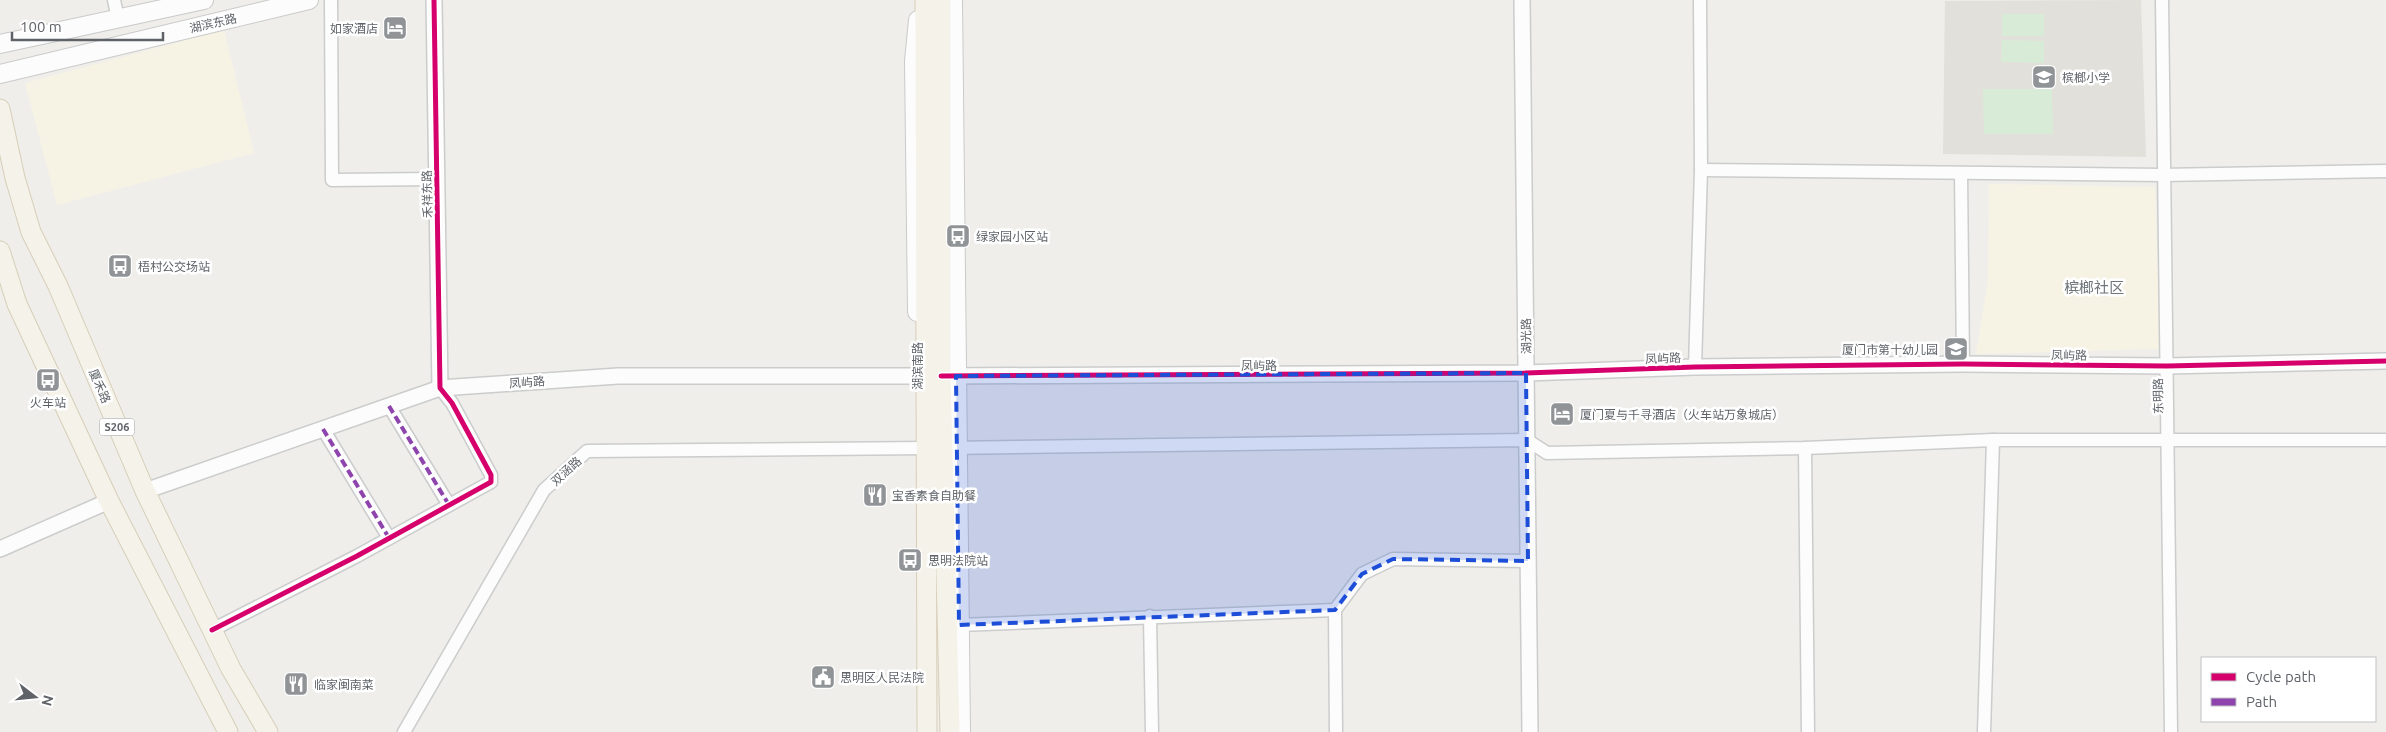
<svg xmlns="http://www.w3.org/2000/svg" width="2386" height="732" font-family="Ubuntu,'Noto Sans SC',sans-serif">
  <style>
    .commercial { fill: #f7f3e4 }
    .education { fill: #e2e0da }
    .green { fill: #d8ebd6 }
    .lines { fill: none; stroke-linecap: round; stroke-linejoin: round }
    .minor-casing { stroke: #cbcccc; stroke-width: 15 }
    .tertiary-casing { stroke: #cbcccc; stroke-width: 18 }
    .secondary-casing { stroke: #cacacb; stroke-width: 20 }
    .primary-casing { stroke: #d7ceb8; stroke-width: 21 }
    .minor { stroke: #fdfcfc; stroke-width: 12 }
    .tertiary { stroke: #fdfcfc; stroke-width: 15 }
    .secondary { stroke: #fdfcfc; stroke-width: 18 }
    .primary { stroke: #f4f2e9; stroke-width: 19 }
    .quiet { stroke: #8e44ad; stroke-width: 4; stroke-dasharray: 8 4; stroke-linecap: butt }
    .cycleway-casing { stroke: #fff; stroke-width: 8 }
    .cycleway { stroke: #d6006c; stroke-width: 5 }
    .marked { fill: #1d4ed8; fill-opacity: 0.2; stroke: #1d4ed8; stroke-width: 4; stroke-dasharray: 10 6; stroke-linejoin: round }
    .labels { text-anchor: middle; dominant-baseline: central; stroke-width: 5; stroke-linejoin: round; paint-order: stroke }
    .shield { fill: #fff; stroke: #8f9295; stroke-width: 1 }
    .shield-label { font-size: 11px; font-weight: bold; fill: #5f6368 }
    .street-label { font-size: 12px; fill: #5f6368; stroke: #fff }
    .poi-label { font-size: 12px; fill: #5f6368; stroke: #fff; text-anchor: start }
    .quarter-label { font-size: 15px; fill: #70757a; stroke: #fff }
  </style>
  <rect width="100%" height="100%" fill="#efeeea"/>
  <g class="commercial">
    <polygon points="224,30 254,153 57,205 25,83"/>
    <polygon points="1989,184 2155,187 2160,349 1976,354 1988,280"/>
  </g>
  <polygon class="education" points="2141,0 2146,157 1943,154 1945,1"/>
  <g class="green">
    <rect x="2002" y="14" width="42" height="22"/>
    <polygon points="2002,40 2044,41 2044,63 2001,62"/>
    <polygon points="1983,89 2052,89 2053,134 1984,134"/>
  </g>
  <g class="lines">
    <defs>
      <g id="minor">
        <polyline points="114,0 118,19"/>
        <polyline points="331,0 332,180 437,179"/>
        <polyline points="2162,0 2171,732"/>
        <polyline points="1701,170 2162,175 2386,171"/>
        <polyline points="1961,173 1963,364"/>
        <polyline points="1695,367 1701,170 1700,0"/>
        <polyline points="389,406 449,505"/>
        <polyline points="323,429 389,538"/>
        <polyline points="950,448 1527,440 1547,453 1805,448 1993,440 2386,440"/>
        <polyline points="1805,448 1808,732"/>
        <polyline points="1335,610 1336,732"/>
        <polyline points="1150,616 1152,732"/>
        <polyline points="959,625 1335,610 1362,574 1393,559 1528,561"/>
        <polyline points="212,630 357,556 491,482 491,475 452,403 440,388"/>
        <polyline points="404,732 544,490 587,451 927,448"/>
        <polyline points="1984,732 1993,440"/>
      </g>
      <g id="tertiary">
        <polyline points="434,0 440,388"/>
        <polyline points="1522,0 1530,732"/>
        <polyline points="945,376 1526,373 1695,367 1963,364 2167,366 2386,361"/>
        <polyline points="145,491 440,388 618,376 927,376"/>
        <polyline points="0,549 109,501"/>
      </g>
      <g id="secondary">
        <polyline points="953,0 961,732"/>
        <polyline points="0,44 204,0"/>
        <polyline points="0,74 309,0"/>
        <polyline points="917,312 914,61 918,20"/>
      </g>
      <g id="primary">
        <polyline points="925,0 927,732"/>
        <polyline points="941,0 941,376 950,732"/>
        <polyline points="0,109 15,178 31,232 58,286 145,491 231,669 268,732"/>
        <polyline points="0,251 17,304 109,501 228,732"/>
      </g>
    </defs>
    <use href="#minor" class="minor-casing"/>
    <use href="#tertiary" class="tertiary-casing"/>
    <use href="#secondary" class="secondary-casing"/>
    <use href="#primary" class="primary-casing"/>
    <use href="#minor" class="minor"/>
    <use href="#tertiary" class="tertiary"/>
    <use href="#secondary" class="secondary"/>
    <use href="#primary" class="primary"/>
    <g class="quiet">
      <polyline points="389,406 449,505"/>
      <polyline points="323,429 389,538"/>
    </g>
    <defs>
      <g id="cycleway">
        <polyline points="941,376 1526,373 1695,367 1963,364 2167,366 2386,361"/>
        <polyline points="212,630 357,556 491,482 491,475 452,403 440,388 434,0"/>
      </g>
    </defs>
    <use href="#cycleway" class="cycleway-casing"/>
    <use href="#cycleway" class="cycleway"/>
  </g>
  <path class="marked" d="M1526 373 1528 561 1393 559 1362 574 1335 610 959 625 956 376Z"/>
  <defs>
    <symbol id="hotel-square" viewBox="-11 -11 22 22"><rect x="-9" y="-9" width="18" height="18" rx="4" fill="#919496" stroke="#fff"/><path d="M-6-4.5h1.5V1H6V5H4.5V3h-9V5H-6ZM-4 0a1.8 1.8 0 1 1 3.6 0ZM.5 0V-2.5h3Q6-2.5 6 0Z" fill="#fff"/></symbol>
    <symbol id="school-square" viewBox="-11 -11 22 22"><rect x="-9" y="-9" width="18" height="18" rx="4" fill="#919496" stroke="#fff"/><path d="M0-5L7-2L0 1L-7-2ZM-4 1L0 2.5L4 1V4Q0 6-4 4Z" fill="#fff"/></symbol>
    <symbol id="bus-square" viewBox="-11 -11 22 22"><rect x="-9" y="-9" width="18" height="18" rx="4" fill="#919496" stroke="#fff"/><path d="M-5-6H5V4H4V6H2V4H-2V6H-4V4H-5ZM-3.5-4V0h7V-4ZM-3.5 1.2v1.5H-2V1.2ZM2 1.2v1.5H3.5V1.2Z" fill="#fff"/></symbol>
    <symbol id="restaurant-square" viewBox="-11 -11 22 22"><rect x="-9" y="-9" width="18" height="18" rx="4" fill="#919496" stroke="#fff"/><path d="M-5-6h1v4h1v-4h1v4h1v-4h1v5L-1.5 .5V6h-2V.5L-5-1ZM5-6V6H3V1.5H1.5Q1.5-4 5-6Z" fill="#fff"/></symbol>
    <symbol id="civic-square" viewBox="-11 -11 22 22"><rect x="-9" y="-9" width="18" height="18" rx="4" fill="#919496" stroke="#fff"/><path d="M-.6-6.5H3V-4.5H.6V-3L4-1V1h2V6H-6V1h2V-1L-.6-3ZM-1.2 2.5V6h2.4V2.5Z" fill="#fff"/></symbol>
  </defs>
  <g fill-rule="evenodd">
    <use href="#hotel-square" x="381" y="14" width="28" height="28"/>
    <use href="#school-square" x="2030" y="63" width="28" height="28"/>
    <use href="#bus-square" x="944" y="222" width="28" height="28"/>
    <use href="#bus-square" x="106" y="252" width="28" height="28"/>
    <use href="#school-square" x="1942" y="335" width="28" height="28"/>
    <use href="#bus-square" x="34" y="366" width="28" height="28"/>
    <use href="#hotel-square" x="1548" y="400" width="28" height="28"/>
    <use href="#restaurant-square" x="861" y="481" width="28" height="28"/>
    <use href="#bus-square" x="896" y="546" width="28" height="28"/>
    <use href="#civic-square" x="809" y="663" width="28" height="28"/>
    <use href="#restaurant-square" x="282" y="670" width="28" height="28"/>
  </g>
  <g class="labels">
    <rect class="shield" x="99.5" y="418.5" width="35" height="17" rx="4"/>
    <g class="shield-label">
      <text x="117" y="427">S206</text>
    </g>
    <g class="street-label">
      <text transform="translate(213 23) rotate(-13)">湖滨东路</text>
      <text transform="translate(427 194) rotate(-91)">禾祥东路</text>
      <text transform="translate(1526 336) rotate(-91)">湖光路</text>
      <text transform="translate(2069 355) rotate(1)">凤屿路</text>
      <text transform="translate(1663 358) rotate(-2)">凤屿路</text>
      <text x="1259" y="365">凤屿路</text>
      <text transform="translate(917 366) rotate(-90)">湖滨南路</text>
      <text transform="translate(527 382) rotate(-4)">凤屿路</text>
      <text transform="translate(100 386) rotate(67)">厦禾路</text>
      <text transform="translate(2158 396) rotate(-91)">东明路</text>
      <text transform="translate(566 471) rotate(-42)">双涵路</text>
    </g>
    <g class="poi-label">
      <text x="378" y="28" text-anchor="end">如家酒店</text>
      <text x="2062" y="77">槟榔小学</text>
      <text x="976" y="236">绿家园小区站</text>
      <text x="138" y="266">梧村公交场站</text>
      <text x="1938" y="349" text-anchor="end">厦门市第十幼儿园</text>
      <text x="48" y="402" text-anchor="middle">火车站</text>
      <text x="1580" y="414">厦门夏与千寻酒店（火车站万象城店）</text>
      <text x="892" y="495">宝香素食自助餐</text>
      <text x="928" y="560">思明法院站</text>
      <text x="840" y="677">思明区人民法院</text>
      <text x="314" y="684">临家闽南菜</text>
    </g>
    <g class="quarter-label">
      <text x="2094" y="287">槟榔社区</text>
    </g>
  </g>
  <rect x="2201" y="657" width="175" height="65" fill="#ffffff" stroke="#bfc1c3"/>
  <rect x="2211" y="673" width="25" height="8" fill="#d6006c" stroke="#bfc1c3"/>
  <text x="2246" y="682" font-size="15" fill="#5f6368">Cycle path</text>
  <rect x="2211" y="698" width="25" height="8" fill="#8e44ad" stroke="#bfc1c3"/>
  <text x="2246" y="707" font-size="15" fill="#5f6368">Path</text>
  <g transform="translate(35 697) rotate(106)" stroke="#ffffff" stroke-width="4" paint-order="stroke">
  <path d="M0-4L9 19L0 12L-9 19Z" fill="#5f6368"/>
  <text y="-8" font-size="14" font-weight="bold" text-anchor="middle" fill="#5f6368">N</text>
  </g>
  <path d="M12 32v8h151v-8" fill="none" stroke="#5f6368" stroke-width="2.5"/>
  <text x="20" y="32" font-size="15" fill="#5f6368" stroke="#ffffff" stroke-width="4" paint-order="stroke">100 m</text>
</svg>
